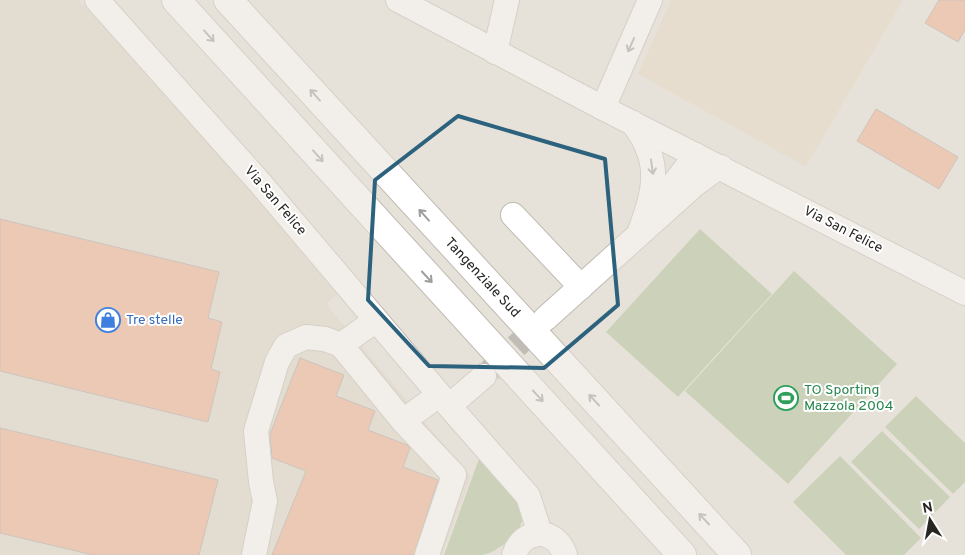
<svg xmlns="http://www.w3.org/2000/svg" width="965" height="555" font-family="Overpass,sans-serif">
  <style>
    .built { fill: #ded6c7 }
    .education { fill: #e5d7c4 }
    .green { fill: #acbe92 }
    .building { fill: #f2ab8b; stroke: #aaa09b }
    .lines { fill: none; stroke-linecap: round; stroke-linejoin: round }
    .minor-tunnel { stroke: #c1bcb5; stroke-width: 24; stroke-dasharray: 24 12; stroke-linecap: butt }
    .minor-casing { stroke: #c0bbb2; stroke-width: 26 }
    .highway-casing { stroke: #c0bbb2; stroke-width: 30 }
    .minor { stroke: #fff; stroke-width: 24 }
    .highway { stroke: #fff; stroke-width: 28 }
    .oneway { stroke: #9e9d9c }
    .marked { fill: none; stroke: #2c627d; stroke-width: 4; stroke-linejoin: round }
    .labels { text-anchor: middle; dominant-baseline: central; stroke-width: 4; stroke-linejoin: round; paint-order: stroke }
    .street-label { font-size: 14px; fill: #282623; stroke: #fff }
    .shop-label { font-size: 14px; fill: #366cbe; stroke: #fff; text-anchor: start }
    .leisure-label { font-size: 14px; fill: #27864d; stroke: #fff; text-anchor: start }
  </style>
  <rect width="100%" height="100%" fill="#e7e2d9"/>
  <polygon class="built" points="0,0 79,0 251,192 337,294 326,304 471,477 442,555 0,555"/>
  <polygon class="education" points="671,0 903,0 806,167 638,74"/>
  <g class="green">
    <polygon points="700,229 772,294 678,397 606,332"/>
    <polygon points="794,271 897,364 788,484 685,391"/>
    <polygon points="916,396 965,443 965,482 953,494 885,427"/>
    <polygon points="882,431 950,497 919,529 851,462"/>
    <path d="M480 456C496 472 514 489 522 510 529 528 498 553 482 555 470 555 456 555 444 555Z"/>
    <polygon points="840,456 921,538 904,555 846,555 793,502"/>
  </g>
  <g class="building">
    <polygon points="939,0 965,0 965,30 958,42 925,23"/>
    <polygon points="876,109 958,157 939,189 857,141"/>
    <polygon points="0,219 219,272 208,318 222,322 211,369 220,372 208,422 0,371"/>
    <polygon points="300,358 344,375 336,396 375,411 368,430 407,445 410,448 403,467 438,480 414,555 272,555 306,471 272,458 270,434"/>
    <polygon points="0,428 218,480 199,555 93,555 0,533"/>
  </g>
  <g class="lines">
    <polyline class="minor-tunnel" points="490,371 545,319"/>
    <defs>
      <g id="minor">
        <polyline points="97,0 261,184 449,406 528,496 537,524 537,534"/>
        <polyline points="398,0 603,108 965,293"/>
        <polyline points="495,52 507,0"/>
        <polyline points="603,108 650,0"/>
        <path d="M633 123C663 163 655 190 639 234"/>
        <polyline points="659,203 696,155"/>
        <polyline points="513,215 581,287"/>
        <polyline points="545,319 694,185 713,171 721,167"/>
        <polyline points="341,345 376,320"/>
        <polyline points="449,406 484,376"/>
        <polyline points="403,421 439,395"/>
        <polyline points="254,555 265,501 261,482 256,431 277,362 286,346 306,337 325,339 341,345 403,421 454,475 427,555"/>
        <path d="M514 555C523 527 556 527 565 555"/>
      </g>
      <g id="highway">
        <polyline points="176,0 682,555"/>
        <polyline points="228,0 737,555"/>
      </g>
    </defs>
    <use href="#minor" class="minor-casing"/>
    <use href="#highway" class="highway-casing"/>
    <use href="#minor" class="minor"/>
    <use href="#highway" class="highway"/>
  </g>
  <defs><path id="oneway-shaft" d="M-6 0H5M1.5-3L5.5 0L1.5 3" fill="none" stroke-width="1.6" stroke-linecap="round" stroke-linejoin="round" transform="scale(1.25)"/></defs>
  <g class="oneway">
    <use href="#oneway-shaft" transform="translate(209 36) rotate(48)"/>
    <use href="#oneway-shaft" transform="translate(631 45) rotate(114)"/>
    <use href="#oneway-shaft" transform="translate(315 95) rotate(-132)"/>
    <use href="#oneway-shaft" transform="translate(318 156) rotate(48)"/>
    <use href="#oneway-shaft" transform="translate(652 167) rotate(82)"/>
    <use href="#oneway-shaft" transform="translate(424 215) rotate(-132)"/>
    <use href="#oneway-shaft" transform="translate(427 277) rotate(47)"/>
    <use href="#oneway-shaft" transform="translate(538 396) rotate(47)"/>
    <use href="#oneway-shaft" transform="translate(594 400) rotate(-133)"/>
    <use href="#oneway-shaft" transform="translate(704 519) rotate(-133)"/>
  </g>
  <path d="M0 0H965V555H0ZM458 116 605 159 618 305 544 368 429 366 368 300 375 180Z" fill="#e7e2d9" fill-opacity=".55" fill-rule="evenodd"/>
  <path class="marked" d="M458 116 605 159 618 305 544 368 429 366 368 300 375 180Z"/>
  <defs>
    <symbol id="shop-ring" viewBox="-11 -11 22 22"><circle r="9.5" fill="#fff" stroke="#3f7fe0" stroke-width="1.5"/><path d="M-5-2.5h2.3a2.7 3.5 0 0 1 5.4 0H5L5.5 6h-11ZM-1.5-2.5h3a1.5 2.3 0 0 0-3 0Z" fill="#3f7fe0"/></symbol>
    <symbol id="stadium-ring" viewBox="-11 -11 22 22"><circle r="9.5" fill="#fff" stroke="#2e9e5b" stroke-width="1.5"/><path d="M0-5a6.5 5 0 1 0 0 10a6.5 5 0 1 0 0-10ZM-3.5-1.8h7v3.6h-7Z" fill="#2e9e5b"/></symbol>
  </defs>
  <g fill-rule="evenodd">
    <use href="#shop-ring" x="94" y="306" width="28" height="28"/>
    <use href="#stadium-ring" x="772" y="384" width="28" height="28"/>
  </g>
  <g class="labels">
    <g class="street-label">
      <text transform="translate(275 201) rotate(49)">Via San Felice</text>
      <text transform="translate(843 230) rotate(27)">Via San Felice</text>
      <text transform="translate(482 278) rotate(47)">Tangenziale Sud</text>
    </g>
    <g class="shop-label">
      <text x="126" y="320">Tre stelle</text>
    </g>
    <g class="leisure-label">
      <text x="804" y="390">TO Sporting<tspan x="804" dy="16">Mazzola 2004</tspan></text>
    </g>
  </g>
  <g transform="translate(930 520) rotate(349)" stroke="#ffffff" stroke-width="4" paint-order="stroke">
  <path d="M0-4L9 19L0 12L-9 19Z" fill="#282623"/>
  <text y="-8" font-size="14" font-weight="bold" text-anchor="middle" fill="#282623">N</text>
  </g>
</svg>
